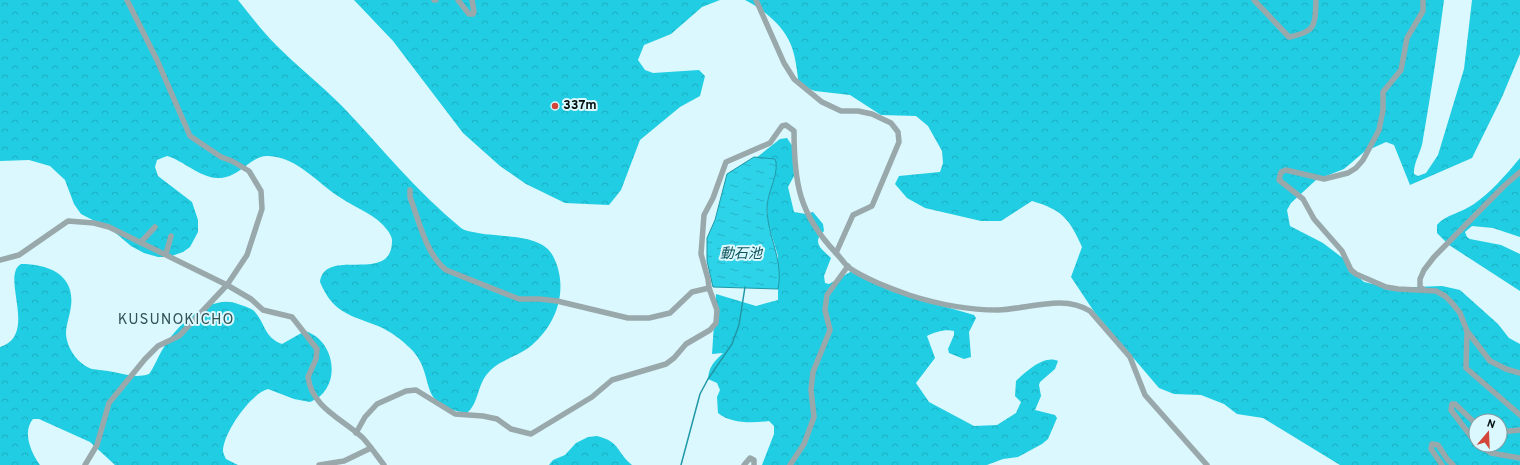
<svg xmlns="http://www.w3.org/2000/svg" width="1520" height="465" font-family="Overpass,'Noto Sans JP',sans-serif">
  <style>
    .forest { fill: url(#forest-crowns); fill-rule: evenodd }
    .water { fill: url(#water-ripples); stroke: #2098a8 }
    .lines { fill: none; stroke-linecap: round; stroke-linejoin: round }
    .stream { stroke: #2098a8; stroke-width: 1.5 }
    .minor { stroke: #99a8ab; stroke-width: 5.5 }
    .poi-dot { fill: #d24538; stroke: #daf8fd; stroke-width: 1.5 }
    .labels { text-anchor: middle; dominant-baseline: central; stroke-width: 4; stroke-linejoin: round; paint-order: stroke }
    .poi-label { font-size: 13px; font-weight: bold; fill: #030f11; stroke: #daf8fd; text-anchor: start }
    .water-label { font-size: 14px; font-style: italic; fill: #10535c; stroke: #daf8fd }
    .quarter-label { font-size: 15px; letter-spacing: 1px; fill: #315358; stroke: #daf8fd }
  </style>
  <defs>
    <pattern id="forest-crowns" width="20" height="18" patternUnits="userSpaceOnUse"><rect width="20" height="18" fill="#21cde3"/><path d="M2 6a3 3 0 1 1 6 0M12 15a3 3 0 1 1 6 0" fill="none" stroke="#1cafc2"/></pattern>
    <pattern id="water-ripples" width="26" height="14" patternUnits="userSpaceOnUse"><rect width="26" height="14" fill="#2cd3e9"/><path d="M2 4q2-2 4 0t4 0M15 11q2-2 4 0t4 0" fill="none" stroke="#26b4c7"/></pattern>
  </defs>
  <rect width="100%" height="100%" fill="#daf8fd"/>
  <g class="forest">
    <path d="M0 0H238C250 15 262 31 276 45 297 66 321 85 342 106 381 147 417 192 461 228 465 231 469 231 473 232 495 238 541 232 553 256 569 287 558 323 532 345 520 356 498 360 488 373 477 385 479 403 467 413 414 405 438 377 411 349 402 340 390 331 378 326 350 315 333 313 320 282 325 246 391 285 392 242 393 236 386 228 382 224 371 213 354 207 341 198 318 184 298 157 268 156 250 155 240 179 217 178 199 177 184 161 167 156L157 160 155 167 158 176 192 202 198 220V232L190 247 183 252 169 257H158L144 253 131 246 112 230 81 214 74 204 65 180 50 166 29 160 0 161Z"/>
    <polygon points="354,0 720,0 702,7 671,34 644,45 638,60 645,70 653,73 699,70 705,76 700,96 680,107 640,140 621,190 609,205 565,203 526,184 500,166 463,133 393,41"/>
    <path d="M745 0H1444C1438 47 1431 93 1423 139 1422 151 1413 163 1414 174L1418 176 1426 173 1438 155 1464 69 1472 0H1520V54L1502 97 1472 158 1410 185 1394 145 1386 142 1364 152 1344 169 1316 180 1291 203 1287 210 1290 226 1323 243 1344 259 1347 267 1364 282 1390 288 1442 286 1460 290 1498 324 1509 338 1520 344V465H1340L1263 418 1237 414 1224 404 1201 395 1174 394 1159 388 1095 313 1071 277 1082 247C1069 218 1062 210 1032 201L1001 221H981L925 208 907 198 895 184 899 176 940 172 943 163 942 151 928 126 916 116 881 115 850 95 815 91 799 85C797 72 796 57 791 45 784 26 763 9 745 0ZM1476 421H1500V445H1476Z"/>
    <path d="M787 138 793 147 794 176 788 187 794 212 806 214 813 212 823 224 824 231C811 243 822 249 831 258L824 276 825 283 829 284 852 271 891 291 974 315 976 318 969 332 971 357 964 359 949 353 948 349 954 335V331C945 329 935 332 927 336L935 358 916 383 929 402 974 426 997 425 1016 413 1021 402 1015 396 1016 381C1025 372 1045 354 1058 361L1055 369 1040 382 1039 385 1041 396 1035 410 1055 415 1057 418 1048 439 1042 444 1018 457 1003 459 987 465H762L774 434V426L769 421C753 423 731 424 718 413L717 397 720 390 717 383 708 379C709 366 714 362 723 353L712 354 716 294 756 306 778 300V256L768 223 767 205 776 162 775 159 756 158 780 139Z"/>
    <path d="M1520 158V237L1493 228 1472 226 1465 232 1467 237 1470 239 1501 245 1520 254V291L1449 245 1437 233V225C1445 215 1461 213 1474 204 1491 192 1506 175 1520 158Z"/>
    <path d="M21 264C49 264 75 275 71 306 70 315 66 325 66 334 67 349 78 364 92 369 97 370 103 370 108 371 123 373 134 379 149 374 155 366 158 356 164 347 177 325 211 293 238 304 243 306 252 308 255 312 266 325 264 337 282 344L305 331C336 340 343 389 310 402L294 399 268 389C251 393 223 433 223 451 223 453 225 457 226 459L238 465H115L90 442 39 419H33C22 432 31 453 40 465H0V347C39 335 0 276 21 264Z"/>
    <path d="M597 436C621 442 616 452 632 465H549L553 460 565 455 576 443 588 437Z"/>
  </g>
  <path class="water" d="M754 157 775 159 776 162C778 177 767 193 767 208 767 236 784 260 778 289L713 287 707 261V238L715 220 727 174Z"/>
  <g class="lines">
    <polyline class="stream" points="681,465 700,394 708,379 732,344 739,325 745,287"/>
    <g class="minor">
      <polyline points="434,0 436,0"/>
      <polyline points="458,0 469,14 473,14 474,12 472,0"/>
      <polyline points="756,0 784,63 794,79 822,102 841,111 858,111 872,114 891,123 898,132 899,142 872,206 853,215 836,253"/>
      <path d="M1254 0 1289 37C1316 32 1315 26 1316 0"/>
      <polyline points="1423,0 1423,11 1407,38 1401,70 1383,92 1383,110 1379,130 1363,160 1356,168 1348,173 1324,179 1286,170 1281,172 1279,180 1303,199 1314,219 1342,251 1351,270 1356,274 1386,287 1398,289 1436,291 1445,296 1452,303 1460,313 1467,331 1490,361 1506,369 1520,373"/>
      <path d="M410 190V197C419 221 426 254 446 270L519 299H540L557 301 628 318H649L670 313 692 292 709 288"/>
      <polyline points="141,242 155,227"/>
      <polyline points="166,254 171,236"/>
      <path d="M0 260 19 255 68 221 94 223 109 227 227 285 251 299 263 310 292 317 317 349 316 359 308 377C312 408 343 419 363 438 371 447 377 456 384 465"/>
      <polyline points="1423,289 1420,287 1420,279 1424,270 1434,257 1504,186 1520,172"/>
      <polyline points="1467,331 1466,368 1520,415"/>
      <polyline points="1476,424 1455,404 1452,404 1451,410 1476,443"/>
      <polyline points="1500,432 1520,430"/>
      <path d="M356 433 365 417 377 404 406 391 416 390 455 414 483 416 497 419 511 429 531 434 592 397 612 380 666 364 674 358 686 344 710 330 716 323 717 310 709 288 708 279 701 254 704 215 713 198 726 162 770 143 782 126 786 125 794 131C794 183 799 214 836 253 840 257 844 263 848 267 865 279 890 288 909 295 937 304 968 310 998 310 1029 309 1063 294 1090 311L1130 357 1145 395 1207 465"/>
      <polyline points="1479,445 1491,453 1520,458"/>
      <polyline points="85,465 97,445 109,403 145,359 158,346 179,336 227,285 247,255 262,209 261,191 249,171 232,161 221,157 190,136 157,60 127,0"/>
      <polyline points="319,465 344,461 371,448"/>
      <polyline points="744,465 750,458 754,460 754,465"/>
      <polyline points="790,465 804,444 814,417 811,390 813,372 830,330 825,310 827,295 848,266"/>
      <polyline points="1442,465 1431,449 1432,444 1438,445 1447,459 1453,465"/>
    </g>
  </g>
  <circle class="poi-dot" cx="555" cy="106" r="4"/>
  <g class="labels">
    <g class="poi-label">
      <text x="563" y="106">337m</text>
    </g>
    <g class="water-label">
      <text x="741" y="254">動石池</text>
    </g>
    <g class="quarter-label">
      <text x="176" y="320">KUSUNOKICHO</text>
    </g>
  </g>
  <g transform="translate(1488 433) rotate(19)"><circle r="19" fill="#daf8fd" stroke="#849b9f"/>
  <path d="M0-3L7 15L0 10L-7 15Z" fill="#d24538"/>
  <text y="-6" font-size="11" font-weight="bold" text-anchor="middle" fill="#030f11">N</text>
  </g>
</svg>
